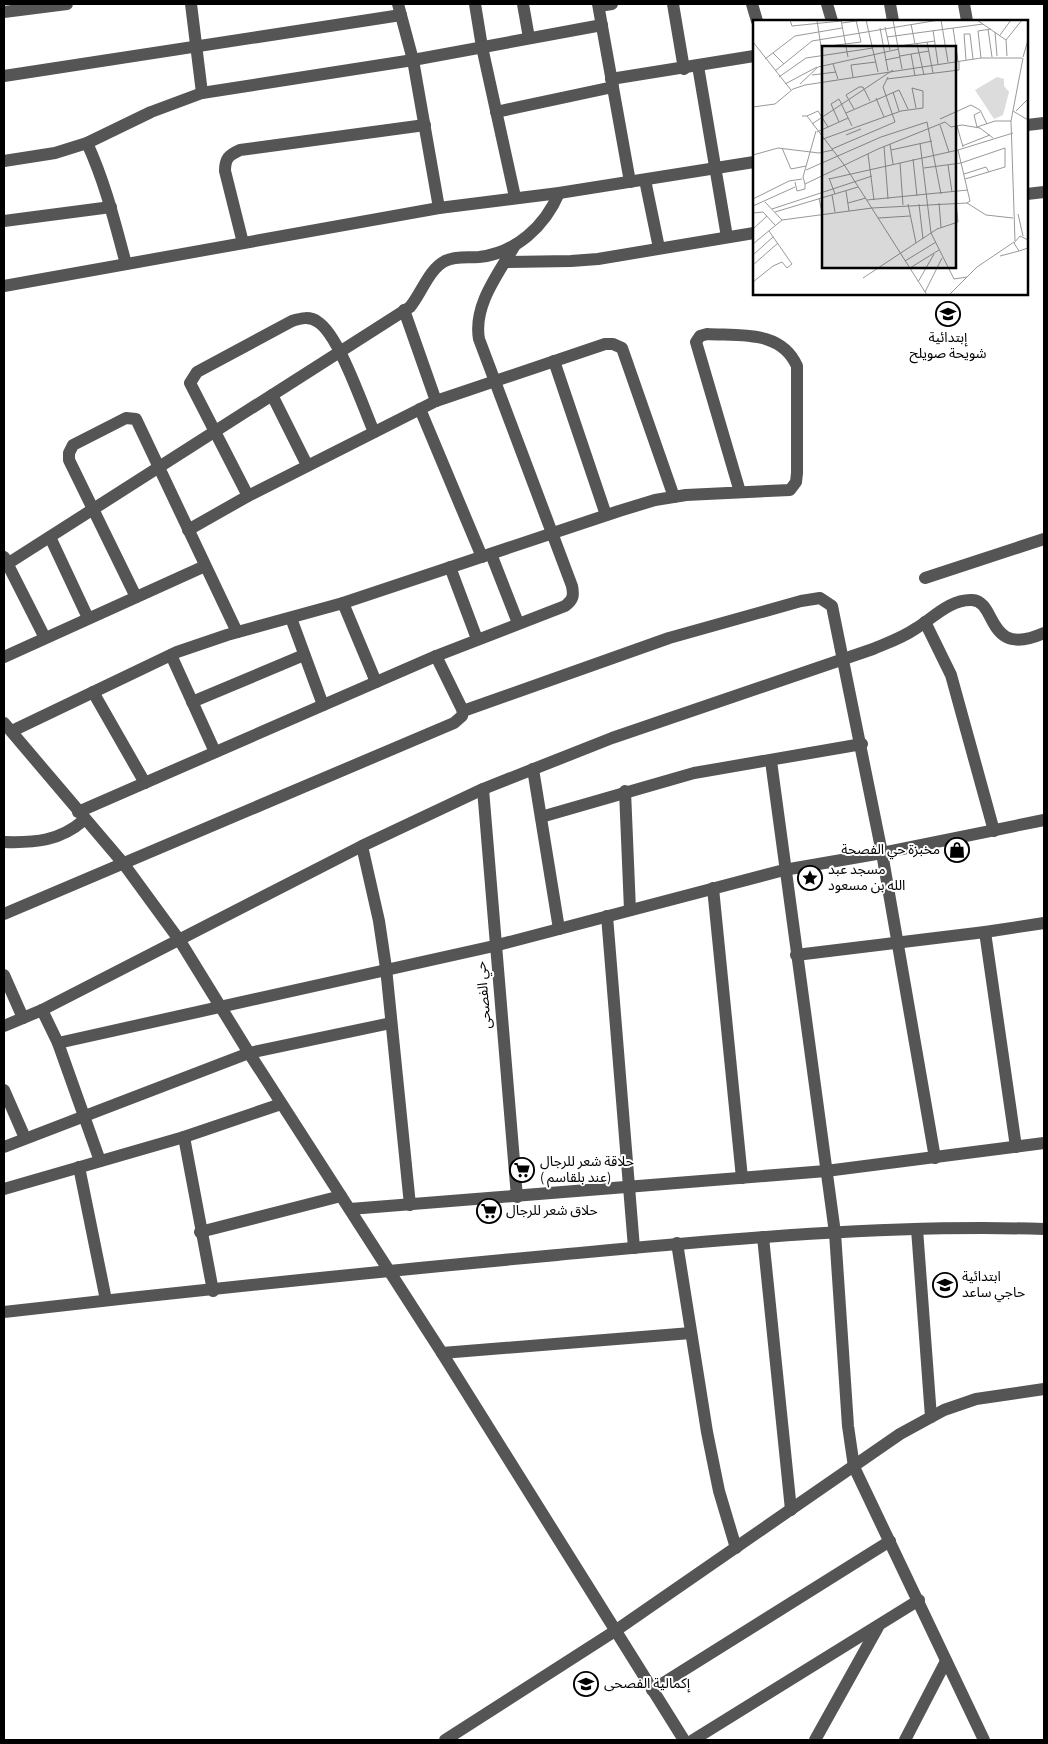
<svg xmlns="http://www.w3.org/2000/svg" width="1048" height="1744" font-family="'Source Sans 3','Noto Sans Arabic',sans-serif">
  <style>
    .lines { fill: none; stroke-linecap: round; stroke-linejoin: round }
    .minor { stroke: #555; stroke-width: 12 }
    .labels { text-anchor: middle; dominant-baseline: central; stroke-width: 4; stroke-linejoin: round; paint-order: stroke }
    .poi-label { font-size: 14px; fill: #000; stroke: #fff; text-anchor: start }
    .street-label { font-size: 14px; fill: #000; stroke: #fff }
    .inset-road { fill: none; stroke: #999; stroke-width: 1 }
    .view { fill: #000; fill-opacity: 0.15; stroke: #000; stroke-width: 2.5 }
    .inset-edge { fill: none; stroke: #000; stroke-width: 2.5 }
  </style>
  <rect width="100%" height="100%" fill="#fff"/>
  <g class="lines">
    <g class="minor">
      <polyline points="191,4 202,93"/>
      <polyline points="398,4 413,60 439,208"/>
      <polyline points="475,4 482,47 515,197"/>
      <polyline points="523,4 529,38"/>
      <polyline points="598,4 630,182"/>
      <polyline points="673,4 684,69"/>
      <polyline points="752,4 757,21"/>
      <polyline points="827,4 832,21"/>
      <polyline points="890,4 893,21"/>
      <polyline points="964,4 967,21"/>
      <polyline points="599,6 612,4"/>
      <polyline points="4,12 67,4"/>
      <polyline points="698,66 727,237"/>
      <polyline points="4,76 401,15"/>
      <polyline points="611,79 754,56"/>
      <polyline points="496,112 613,87"/>
      <polyline points="1027,125 1044,123"/>
      <path d="M87 143C105 182 115 223 126 264"/>
      <polyline points="4,161 55,153 87,143 151,112 202,93 413,60 602,25"/>
      <polyline points="645,180 659,248"/>
      <polyline points="1027,194 1044,192"/>
      <polyline points="4,221 111,207"/>
      <path d="M243 243 225 171C225 158 229 155 240 150L425 125"/>
      <polyline points="506,262 571,261 598,259 754,233"/>
      <polyline points="4,286 439,208 559,193 754,162"/>
      <polyline points="404,310 436,401"/>
      <polyline points="554,361 606,515"/>
      <polyline points="272,395 307,465"/>
      <polyline points="420,409 482,557"/>
      <path d="M248 496 190 383 197 372 292 321C301 318 310 316 318 322 339 335 363 407 374 432"/>
      <polyline points="188,530 248,496 436,401 605,344 613,344 622,348 674,497"/>
      <polyline points="50,537 88,618"/>
      <polyline points="491,554 518,623"/>
      <polyline points="4,557 45,638"/>
      <path d="M4 566 410 307C421 294 429 269 445 261 456 256 467 258 479 257 516 253 545 226 559 193"/>
      <polyline points="450,567 477,639"/>
      <polyline points="925,578 1044,539"/>
      <polyline points="136,597 69,460 69,453 73,445 126,418 136,419 237,632"/>
      <polyline points="343,603 376,682"/>
      <polyline points="291,618 323,705"/>
      <polyline points="925,622 951,675 994,831"/>
      <polyline points="171,655 215,752"/>
      <polyline points="436,656 463,711"/>
      <polyline points="4,657 205,566"/>
      <polyline points="93,692 145,783"/>
      <polyline points="192,702 304,655"/>
      <polyline points="4,723 123,863 180,941 249,1053 442,1353 684,1740"/>
      <path d="M12 731 177 652 227 635 343 603 619 511 655 500 686 495 790 490 796 482 797 473V366C781 330 741 336 707 334L700 336 696 342 740 492"/>
      <polyline points="771,761 835,1233 848,1426 854,1467 984,1740"/>
      <polyline points="533,769 559,929"/>
      <polyline points="483,789 517,1197"/>
      <polyline points="625,791 630,910"/>
      <path d="M78 812 436 656 565 606C573 600 574 596 572 586L479 339C473 305 499 273 515 245"/>
      <polyline points="541,817 694,773 862,744"/>
      <path d="M4 842C35 843 60 841 84 820"/>
      <polyline points="362,846 379,921 386,968 410,1205"/>
      <polyline points="713,888 742,1178"/>
      <polyline points="4,914 454,723 462,716 463,711 669,638 801,601 820,598 832,606 882,853 935,1158"/>
      <polyline points="607,916 634,1248"/>
      <polyline points="985,932 1016,1147"/>
      <polyline points="796,955 985,932 1044,923"/>
      <polyline points="4,975 23,1018"/>
      <polyline points="42,1010 58,1043 100,1161"/>
      <path d="M4 1026 42 1010 362 846 483 789 612 738 873 649C887 643 902 638 915 629 932 619 950 599 972 600 998 601 985 659 1044 633"/>
      <polyline points="58,1043 494,946 784,870 882,853 1044,820"/>
      <polyline points="4,1090 25,1138"/>
      <polyline points="184,1137 213,1291"/>
      <polyline points="4,1147 249,1053 391,1023"/>
      <polyline points="79,1167 106,1300"/>
      <polyline points="4,1189 184,1137 281,1104"/>
      <polyline points="350,1209 826,1171 1044,1143"/>
      <polyline points="917,1229 931,1417"/>
      <polyline points="200,1232 341,1196"/>
      <polyline points="763,1237 791,1510"/>
      <polyline points="677,1243 707,1432 719,1491 736,1548"/>
      <path d="M4 1312C188 1291 373 1272 557 1255 719 1240 882 1224 1044 1229"/>
      <polyline points="442,1353 691,1333"/>
      <polyline points="652,1690 890,1541"/>
      <polyline points="445,1740 615,1631 900,1434 944,1410 976,1399 1044,1389"/>
      <polyline points="693,1740 919,1600"/>
      <polyline points="815,1740 878,1627"/>
      <polyline points="905,1740 946,1661"/>
    </g>
  </g>
  <defs>
    <symbol id="school-ring" viewBox="-11 -11 22 22"><circle r="9.5" fill="#fff" stroke="#000" stroke-width="1.5"/><path d="M0-5L7-2L0 1L-7-2ZM-4 1L0 2.5L4 1V4Q0 6-4 4Z" fill="#000"/></symbol>
    <symbol id="shop-ring" viewBox="-11 -11 22 22"><circle r="9.5" fill="#fff" stroke="#000" stroke-width="1.5"/><path d="M-5-2.5h2.3a2.7 3.5 0 0 1 5.4 0H5L5.5 6h-11ZM-1.5-2.5h3a1.5 2.3 0 0 0-3 0Z" fill="#000"/></symbol>
    <symbol id="sight-ring" viewBox="-11 -11 22 22"><circle r="9.5" fill="#fff" stroke="#000" stroke-width="1.5"/><path d="M0-6L1.8-2.2L6-1.7L2.9 1.2L3.7 5.4L0 3.3L-3.7 5.4L-2.9 1.2L-6-1.7L-1.8-2.2Z" fill="#000"/></symbol>
    <symbol id="supermarket-ring" viewBox="-11 -11 22 22"><circle r="9.5" fill="#fff" stroke="#000" stroke-width="1.5"/><path d="M-6-5.5h2.5l.6 2H6L4.5 2H-2.5L-4.4-4H-6ZM-1.5 3.2a1.3 1.3 0 1 0 .1 0ZM3 3.2a1.3 1.3 0 1 0 .1 0Z" fill="#000"/></symbol>
  </defs>
  <g fill-rule="evenodd">
    <use href="#school-ring" x="934" y="300" width="28" height="28"/>
    <use href="#shop-ring" x="943" y="836" width="28" height="28"/>
    <use href="#sight-ring" x="796" y="864" width="28" height="28"/>
    <use href="#supermarket-ring" x="508" y="1156" width="28" height="28"/>
    <use href="#supermarket-ring" x="475" y="1197" width="28" height="28"/>
    <use href="#school-ring" x="931" y="1271" width="28" height="28"/>
    <use href="#school-ring" x="572" y="1670" width="28" height="28"/>
  </g>
  <g class="labels">
    <g class="poi-label">
      <text x="948" y="338" text-anchor="middle">إبتدائية<tspan x="948" dy="16">شويحة صويلح</tspan></text>
      <text x="940" y="850" text-anchor="end">مخبزة حي الفصحة</text>
      <text x="828" y="870">مسجد عبد<tspan x="828" dy="16">الله بن مسعود</tspan></text>
      <text x="540" y="1162">حلاقة شعر للرجال<tspan x="540" dy="16">( عند بلقاسم)</tspan></text>
      <text x="506" y="1211">حلاق شعر للرجال</text>
      <text x="962" y="1277">ابتدائية<tspan x="962" dy="16">حاجي ساعد</tspan></text>
      <text x="604" y="1684">إكمالية الفصحى</text>
    </g>
    <g class="street-label">
      <text transform="translate(484 995) rotate(-95)">حي الفصحى</text>
    </g>
  </g>
  <g transform="translate(753 20)">
    <rect width="275" height="275" fill="#fff"/>
    <path d="M244 57 251 59V66L256 72 250 95 241 99 222 70Z" fill="#dcdcdc"/>
    <path class="inset-road" d="M37 0 39 6 88 1M64 0 68 27 108 22 103 0M88 0 95 37M113 0 125 52M140 0 149 49M188 0 195 42M224 0 253 20 254 36M89 3 110 0M158 4 162 24M132 7 137 30M127 8 135 51M200 8 205 41M235 9 239 37M180 10 185 44M242 12 244 36M247 15 258 0M134 17 230 4M253 20 269 0M0 22 38 70M174 22 180 53M164 24 171 55M146 26 182 21M68 27 69 46M20 33 31 44M158 34 162 56M147 36 176 31M270 37 275 20M228 38 225 11 238 9M12 39 42 16 89 8M132 40 147 37M213 40 211 14H217L220 39M80 44 85 59M22 51 59 21 186 0M59 55 83 52M26 57 53 38 120 28M100 57 98 45 123 42M134 59 206 50V41M32 64 64 47M47 64 65 47 146 29M140 72 146 91M123 78 131 97M0 87 22 84 40 69 52 65 228 38H269M101 89 93 75 106 67H110L117 81M260 91 275 100M263 91 275 79M93 93 146 70 155 89M49 96H54L92 146 174 275M54 96 65 91 75 107M187 99 218 85 227 90 234 104M86 102 78 84 86 79 99 106M59 104 140 50M187 105 196 132M204 106 210 127M224 107 242 101H258M224 107 221 95 227 92M64 112 95 98M93 115 108 109M70 119 148 91 170 88V71L159 68 163 88M167 123 178 213 201 259 214 257M137 124 140 144M131 126 135 179M209 126 237 115M29 128 38 149 53 146M79 129 142 102 130 67 135 57M138 130 179 121M205 130 217 181 214 183M115 134 121 180M0 135 25 128 66 133 80 130M160 139 164 176M147 143 150 185M195 145 199 172M171 148 208 143 252 128V147L212 159M53 150 128 117 174 102 188 174M211 154 233 147 236 152M76 158 82 174M76 159 205 130 260 113M42 162 44 171 52 169V164L125 129 192 102 198 107 209 105 227 108 240 118M52 164 50 157 63 111M93 171 96 191M79 175 82 192M66 178 69 193M0 179 36 161 49 159M114 180 215 170M12 182 29 200M95 183 113 178M186 183 188 207M155 184 163 223M166 184 170 219M0 186 42 167M19 189 119 156M22 192 105 167M0 193 10 192 22 205M265 194 270 216M125 198 157 196M0 209 14 196M275 220 267 216 261 223 266 231 275 228M262 221 258 101 270 38M0 224 29 200 119 188 214 183 233 195 260 198M0 235 20 217M247 236 266 231M152 241 183 222M0 245 25 223M157 248 186 230M110 258 184 209 205 202 203 183M0 262 20 246 29 242 34 248 39 244 16 211M165 262 181 234M172 272 189 238M196 275 224 247 261 222"/>
    <path class="view" d="M69 26H203V248H69Z"/>
    <rect width="275" height="275" class="inset-edge"/>
  </g>
  <rect width="1048" height="1744" fill="none" stroke="#000000" stroke-width="10"/>
</svg>
